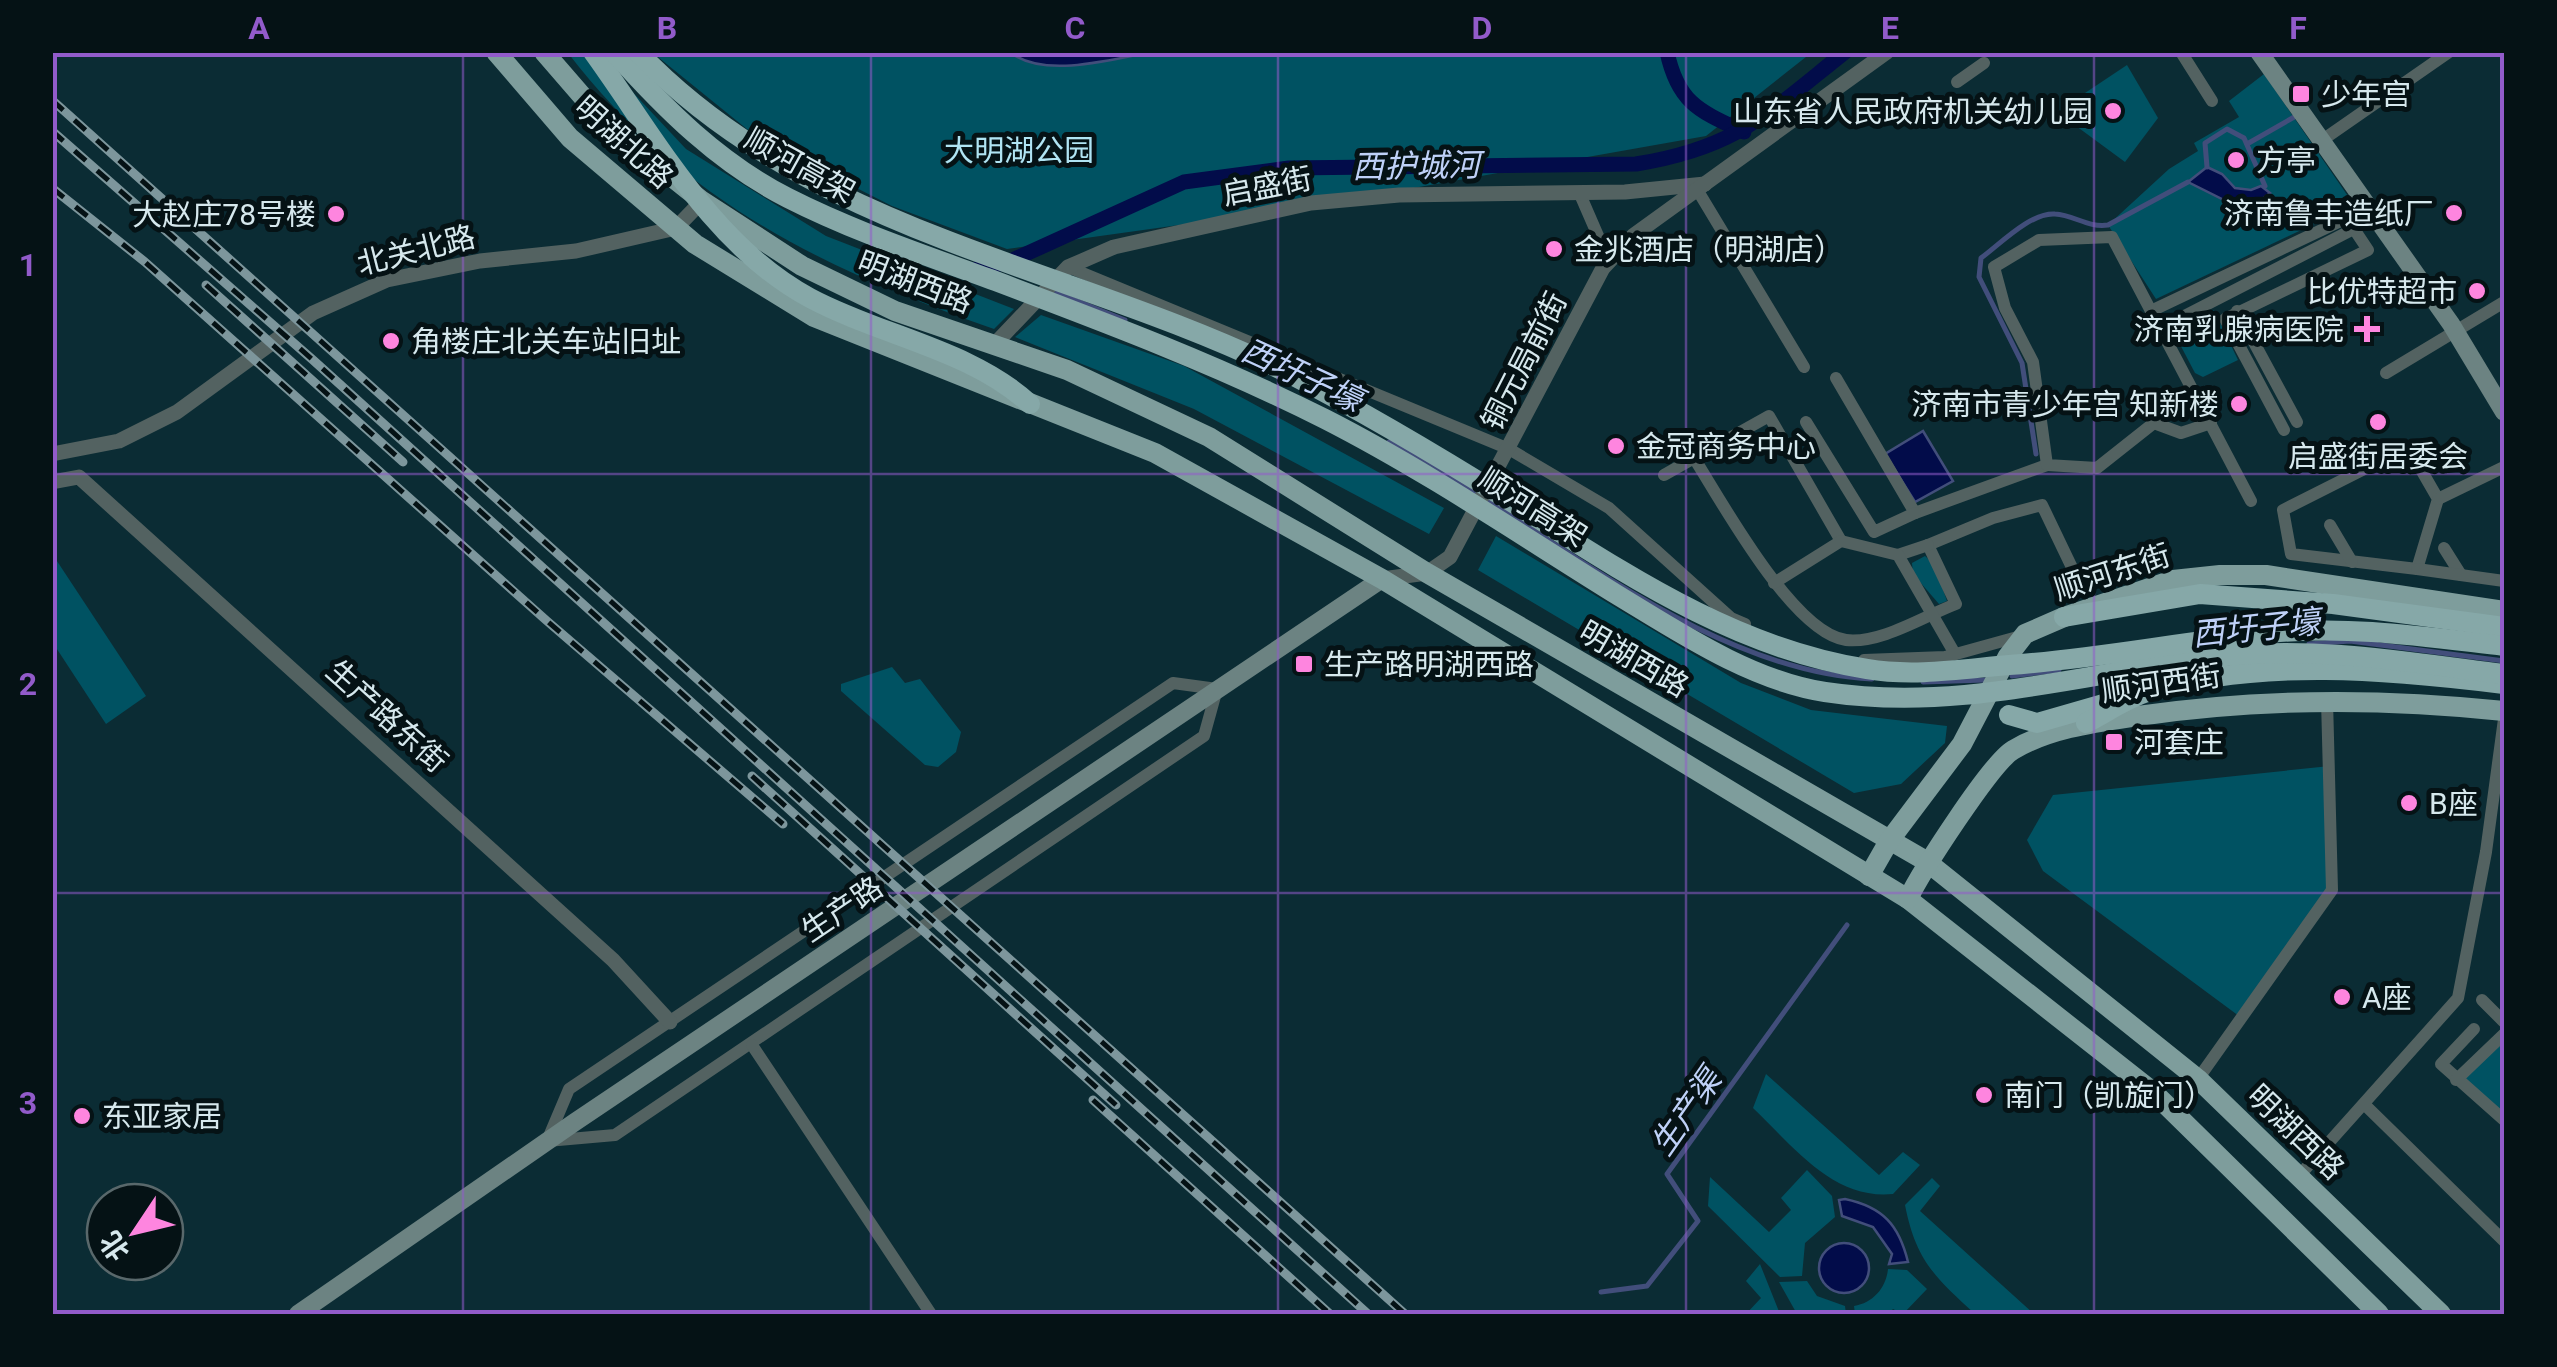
<svg xmlns="http://www.w3.org/2000/svg" width="2557" height="1367" font-family="Roboto,'Noto Sans SC',sans-serif">
  <style>
    .green { fill: #005262 }
    .water { fill: #020c4a; stroke: #424e7b; stroke-width: 2.5 }
    .lines { fill: none; stroke-linecap: round; stroke-linejoin: round }
    .stream { stroke: #424e7b; stroke-width: 5 }
    .canal { stroke: #020c4a; stroke-width: 15 }
    .minor { stroke: #536261; stroke-width: 12 }
    .tertiary { stroke: #536261; stroke-width: 15 }
    .secondary { stroke: #6c8382; stroke-width: 18 }
    .primary { stroke: #7e9d9c; stroke-width: 20 }
    .trunk { stroke: #86a8a8; stroke-width: 20 }
    .rail-casing { stroke: #7d969c; stroke-width: 9 }
    .rail { stroke: #051215; stroke-width: 5; stroke-dasharray: 15; stroke-linecap: butt }
    .trunk-bridge { stroke: #86a8a8; stroke-width: 20 }
    .grid { fill: none; stroke: #925bca; stroke-width: 2.5; stroke-opacity: 0.55 }
    .poi-dot { fill: #fe85df; stroke: #051215; stroke-width: 4 }
    .labels { text-anchor: middle; dominant-baseline: central; stroke-width: 10; stroke-linejoin: round; paint-order: stroke }
    .poi-label { font-size: 30px; fill: #d6e8ed; stroke: #051215; text-anchor: start }
    .street-label { font-size: 30px; fill: #d6e8ed; stroke: #051215 }
    .park-label { font-size: 30px; fill: #b0e4f3; stroke: #051215 }
    .water-label { font-size: 32px; font-style: italic; fill: #bfd1f8; stroke: #051215 }
    .neatline { fill: none; stroke: #925bca; stroke-width: 4 }
    .grid-label { font-size: 32px; text-anchor: middle; font-weight: bold; fill: #925bca }
  </style>
  <rect width="100%" height="100%" fill="#0b2c34"/>
  <g class="green">
    <path d="M568 53H596L686 149 826 236 1014 309 994 329C821 268 682 201 568 53Z"/>
    <polygon points="653,53 1811,53 1706,136 1301,208 1007,249 892,206 758,138"/>
    <polygon points="2127,65 2158,118 2125,162 2072,123 2085,93"/>
    <polygon points="2264,74 2354,205 2156,299 2108,225 2169,169 2198,151 2194,143 2239,117 2229,101"/>
    <polygon points="2214,310 2238,360 2203,377 2195,373 2173,331"/>
    <polygon points="1041,315 1184,366 1444,508 1429,534 1194,409 1015,337"/>
    <polygon points="1496,536 1741,683 1811,710 1947,726 1945,743 1901,784 1854,793 1478,570"/>
    <polygon points="53,555 146,696 106,724 53,643"/>
    <polygon points="1925,556 1934,564 1947,601 1939,604 1913,574 1912,563"/>
    <polygon points="892,667 905,683 920,679 961,732 956,752 938,767 925,765 841,691 841,684"/>
    <polygon points="2330,766 2332,890 2243,1019 2043,871 2027,840 2053,795"/>
    <polygon points="2504,1034 2504,1120 2456,1080"/>
    <path d="M1766 1074 1879 1175 1903 1152 1920 1165 1893 1194C1833 1200 1793 1146 1753 1108Z"/>
    <polygon points="1807,1170 1832,1196 1835,1217 1805,1243 1802,1276 1780,1277 1708,1206 1710,1177 1769,1232 1791,1210 1781,1198"/>
    <path d="M1932 1178 1940 1186 1920 1211 2034 1314H1975C1935 1277 1916 1261 1905 1205Z"/>
    <polygon points="1760,1264 1780,1314 1746,1314 1761,1298 1746,1281"/>
    <path d="M1888 1269 1907 1270 1927 1289 1903 1314 1893 1309 1888 1314H1855L1854 1306C1873 1303 1886 1288 1888 1269Z"/>
    <polygon points="1807,1281 1817,1296 1845,1306 1846,1314 1797,1314 1779,1282"/>
  </g>
  <g class="water">
    <path d="M1011 53H1147C1107 60 1045 78 1011 53Z"/>
    <polygon points="2207,167 2222,174 2235,188 2251,190 2261,186 2270,193 2250,209 2242,209 2188,182"/>
    <polygon points="1923,431 1953,481 1915,502 1885,454"/>
    <path d="M1845 1199C1883 1207 1899 1225 1908 1262L1889 1264 1892 1254 1873 1227 1842 1216 1839 1200Z"/>
    <circle cx="1844" cy="1268" r="25"/>
  </g>
  <g class="lines">
    <g class="stream">
      <polyline points="2247,144 2296,116"/>
      <polyline points="2207,167 2205,143 2227,129 2244,138 2265,186"/>
      <polyline points="1052,291 1125,320"/>
      <path d="M1389 442C1538 520 1701 671 1872 679"/>
      <path d="M2036 454 2022 363 1979 277 1981 258C1999 245 2031 212 2055 214 2074 215 2088 228 2108 225L2188 182"/>
      <polyline points="2309,644 2350,641 2504,661"/>
      <polyline points="2012,676 2059,670"/>
      <polyline points="1923,682 1985,680"/>
      <polyline points="1601,1292 1647,1286 1698,1221 1667,1174 1847,925"/>
    </g>
    <g class="canal">
      <path d="M1667 52C1678 103 1699 111 1744 132"/>
      <path d="M973 270 1008 262 1184 182 1289 168 1636 164C1737 148 1768 113 1845 52"/>
    </g>
    <g class="minor">
      <polyline points="2181,52 2212,101"/>
      <polyline points="1957,82 1984,63"/>
      <polyline points="2321,141 2449,52"/>
      <polyline points="1698,191 1804,367"/>
      <polyline points="1579,192 1609,261"/>
      <polyline points="1068,267 1509,449 1609,508 1731,618 1745,624"/>
      <polyline points="2151,311 2368,208"/>
      <polyline points="2237,311 2297,422"/>
      <polyline points="2159,329 2375,218"/>
      <polyline points="2386,373 2504,302"/>
      <polyline points="1836,378 1915,513 2047,465"/>
      <polyline points="2193,392 2097,468 2047,465 2033,362 2005,308 1994,267 2039,240 2112,237 2251,501"/>
      <polyline points="1806,422 1874,532 1915,513"/>
      <polyline points="2154,423 2181,433 2211,423"/>
      <polyline points="2284,430 2225,319 2368,250 2354,229"/>
      <polygon points="2408,447 2438,499 2417,569 2291,554 2283,510"/>
      <polyline points="1694,458 1769,416 1841,541"/>
      <path d="M1664 475 1694 458C1722 502 1793 633 1846 640 1881 644 1924 616 1956 604L1928 545 1993 518 2042 505 2077 578 2126 560"/>
      <polyline points="2438,499 2504,467"/>
      <polyline points="2330,525 2352,562"/>
      <polyline points="2444,548 2461,575"/>
      <polyline points="1898,555 1928,545"/>
      <polyline points="2417,569 2504,581"/>
      <polyline points="1774,583 1841,541 1898,555 1955,654"/>
      <polyline points="1864,660 1945,657 2021,636"/>
      <polygon points="1173,683 1217,689 1204,736 615,1135 547,1141 569,1089"/>
      <polyline points="2482,1000 2504,1022"/>
      <polyline points="2474,1029 2441,1064 2504,1120"/>
      <polyline points="752,1045 931,1314"/>
      <polyline points="2198,1079 2332,890 2327,700"/>
      <polyline points="2456,1080 2504,1034"/>
      <polyline points="2365,1105 2504,1241"/>
      <polyline points="2299,1176 2458,998 2486,852 2504,719"/>
    </g>
    <g class="tertiary">
      <polyline points="994,345 1068,267 1114,247 1203,227 1311,203 1399,195 1625,192 1705,184"/>
      <polyline points="52,454 119,441 177,412 313,313 387,280 480,261 576,251 676,228 702,201"/>
      <polyline points="52,482 79,477 613,960 670,1022"/>
      <polyline points="1382,579 1427,573 1450,557 1603,268 1634,235 1887,52"/>
    </g>
    <g class="secondary">
      <polyline points="2259,52 2451,324 2504,412"/>
      <polyline points="298,1314 575,1122 1382,579"/>
    </g>
    <g class="primary">
      <polyline points="496,52 570,138 695,244 814,317 1155,453 1382,579 1908,899 2152,1091 2379,1314"/>
      <polyline points="544,52 602,119 657,165 702,201 802,266 895,311 1067,370 1209,437 1427,573 1926,861 2198,1079 2441,1314"/>
      <polyline points="1869,876 1889,841 1962,744 2008,656 2025,634 2064,617 2173,580 2220,575 2266,575 2504,611"/>
      <path d="M1908 899C1921 872 1991 763 2013 750 2049 728 2098 722 2138 716 2261 698 2381 698 2504 711"/>
    </g>
    <g class="trunk">
      <polyline points="2064,617 2200,594 2333,604 2504,627"/>
      <polyline points="2009,715 2037,723 2103,704"/>
      <path d="M2086 723C2106 713 2127 698 2148 692 2260 658 2390 670 2504 684"/>
    </g>
    <defs>
      <g id="rail">
        <polyline points="52,100 1405,1314"/>
        <polyline points="52,131 313,360 1368,1314"/>
        <polyline points="52,188 145,262 547,621 783,824"/>
        <polyline points="206,285 403,462"/>
        <polyline points="752,776 1116,1105"/>
        <polyline points="1093,1100 1330,1314"/>
      </g>
    </defs>
    <use href="#rail" class="rail-casing"/>
    <use href="#rail" class="rail"/>
    <g class="trunk-bridge">
      <path d="M593 52C656 139 713 246 810 298 881 336 970 349 1030 404"/>
      <path d="M614 52C665 109 719 163 788 198 853 231 922 254 990 279 1104 322 1216 364 1325 419 1427 471 1522 536 1619 596 1680 633 1752 681 1825 692 1963 713 2089 671 2226 656 2319 646 2412 663 2504 674"/>
      <path d="M638 52C811 234 1073 266 1290 374 1366 413 1438 456 1510 501 1623 572 1733 648 1867 669 1914 677 1962 669 2009 665 2097 659 2183 641 2271 633 2350 625 2426 637 2504 646"/>
    </g>
  </g>
  <path class="grid" d="M463 52V1314M871 52V1314M1278 52V1314M1686 52V1314M2094 52V1314M52 474H2504M52 893H2504"/>
  <g class="poi-dot">
    <rect x="2291" y="84" width="20" height="20" rx="5"/>
    <circle cx="2113" cy="111" r="10"/>
    <circle cx="2236" cy="160" r="10"/>
    <circle cx="2454" cy="213" r="10"/>
    <circle cx="336" cy="214" r="10"/>
    <circle cx="1554" cy="249" r="10"/>
    <circle cx="2477" cy="291" r="10"/>
    <path d="M2362 314h10v10h10v10h-10v10h-10v-10h-10v-10h10z"/>
    <circle cx="391" cy="341" r="10"/>
    <circle cx="2239" cy="404" r="10"/>
    <circle cx="2378" cy="422" r="10"/>
    <circle cx="1616" cy="446" r="10"/>
    <rect x="1294" y="654" width="20" height="20" rx="5"/>
    <rect x="2104" y="732" width="20" height="20" rx="5"/>
    <circle cx="2409" cy="803" r="10"/>
    <circle cx="2342" cy="997" r="10"/>
    <circle cx="1984" cy="1095" r="10"/>
    <circle cx="82" cy="1116" r="10"/>
  </g>
  <g class="labels">
    <g class="poi-label">
      <text x="2321" y="94">少年宫</text>
      <text x="2093" y="111" text-anchor="end">山东省人民政府机关幼儿园</text>
      <text x="2256" y="160">方亭</text>
      <text x="2434" y="213" text-anchor="end">济南鲁丰造纸厂</text>
      <text x="316" y="214" text-anchor="end">大赵庄78号楼</text>
      <text x="1574" y="249">金兆酒店（明湖店）</text>
      <text x="2457" y="291" text-anchor="end">比优特超市</text>
      <text x="2344" y="329" text-anchor="end">济南乳腺病医院</text>
      <text x="411" y="341">角楼庄北关车站旧址</text>
      <text x="2219" y="404" text-anchor="end">济南市青少年宫 知新楼</text>
      <text x="1636" y="446">金冠商务中心</text>
      <text x="2378" y="456" text-anchor="middle">启盛街居委会</text>
      <text x="1324" y="664">生产路明湖西路</text>
      <text x="2134" y="742">河套庄</text>
      <text x="2429" y="803">B座</text>
      <text x="2362" y="997">A座</text>
      <text x="2004" y="1095">南门（凯旋门）</text>
      <text x="102" y="1116">东亚家居</text>
    </g>
    <g class="street-label">
      <text transform="translate(624 142) rotate(42)">明湖北路</text>
      <text transform="translate(800 165) rotate(29)">顺河高架</text>
      <text transform="translate(1267 186) rotate(-11)">启盛街</text>
      <text transform="translate(416 250) rotate(-14)">北关北路</text>
      <text transform="translate(915 282) rotate(21)">明湖西路</text>
      <text transform="translate(1524 361) rotate(-63)">铜元局前街</text>
      <text transform="translate(1533 507) rotate(32)">顺河高架</text>
      <text transform="translate(2112 572) rotate(-18)">顺河东街</text>
      <text transform="translate(1634 659) rotate(30)">明湖西路</text>
      <text transform="translate(2161 683) rotate(-8)">顺河西街</text>
      <text transform="translate(387 716) rotate(42)">生产路东街</text>
      <text transform="translate(842 909) rotate(-34)">生产路</text>
      <text transform="translate(2296 1132) rotate(44)">明湖西路</text>
    </g>
    <g class="park-label">
      <text x="1019" y="150">大明湖公园</text>
    </g>
    <g class="water-label">
      <text transform="translate(1416 166) rotate(-1)">西护城河</text>
      <text transform="translate(1302 375) rotate(25)">西圩子壕</text>
      <text transform="translate(2256 628) rotate(-6)">西圩子壕</text>
      <text transform="translate(1686 1112) rotate(-55)">生产渠</text>
    </g>
  </g>
  <rect width="2557" height="1367" fill="none" stroke="#051215" stroke-width="110"/>
  <g transform="translate(135 1232) rotate(235)"><circle r="48" fill="#051215" stroke="#59686b" stroke-width="2.5"/>
  <path d="M0-8L18 38L0 25L-18 38Z" fill="#fe85df"/>
  <text y="-15" font-size="28" font-weight="bold" text-anchor="middle" fill="#d6e8ed">北</text>
  </g>
  <rect x="55" y="55" width="2447" height="1257" class="neatline"/>
  <g class="grid-label">
    <text x="259" y="39">A</text>
    <text x="667" y="39">B</text>
    <text x="1075" y="39">C</text>
    <text x="1482" y="39">D</text>
    <text x="1890" y="39">E</text>
    <text x="2298" y="39">F</text>
    <text x="28" y="276">1</text>
    <text x="28" y="695">2</text>
    <text x="28" y="1114">3</text>
  </g>
</svg>
